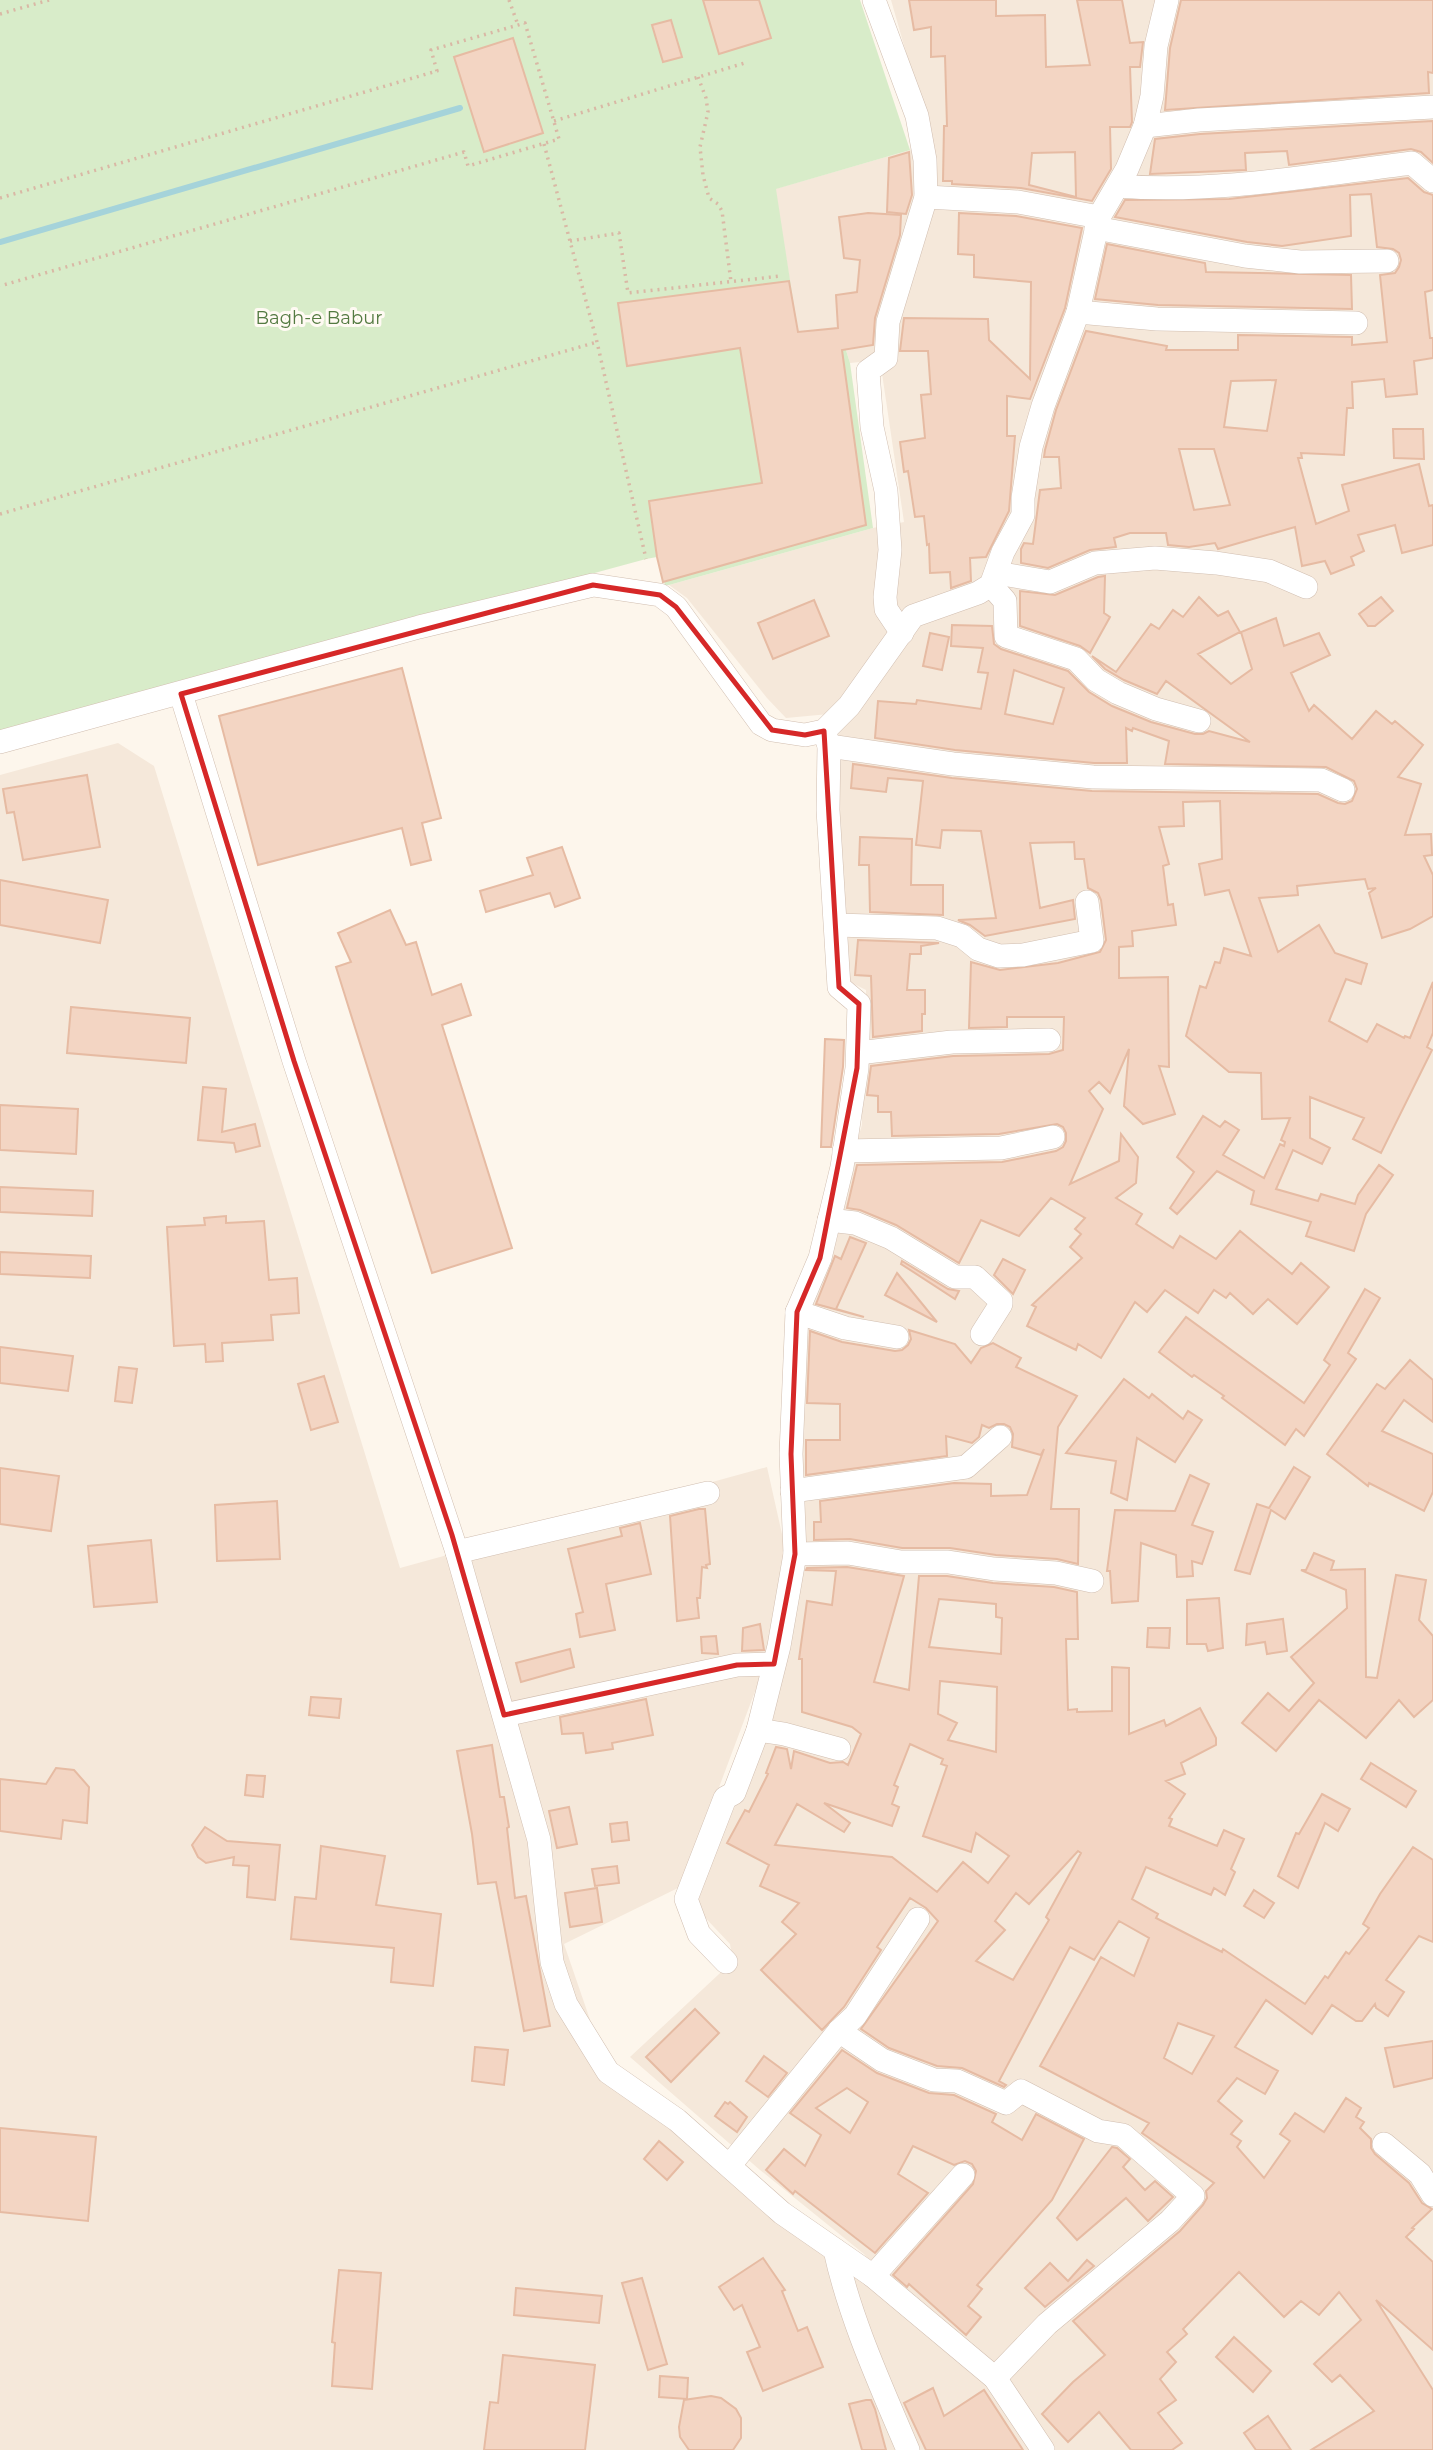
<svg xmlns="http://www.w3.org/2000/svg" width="1433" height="2450" font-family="Montserrat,sans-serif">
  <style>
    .residential { fill: #f5e8da }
    .green { fill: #d8ecc9 }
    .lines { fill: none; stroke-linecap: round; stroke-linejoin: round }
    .stream { stroke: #a5d3da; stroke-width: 6 }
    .building { fill: #f3d5c3; stroke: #e6bba3; stroke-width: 2; fill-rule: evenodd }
    .street-casing { stroke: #d1beb0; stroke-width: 24 }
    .path { stroke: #d9b8a5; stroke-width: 3.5; stroke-dasharray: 2 5; stroke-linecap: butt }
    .street { stroke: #fff; stroke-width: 23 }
    .marked { fill: none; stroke: #d62828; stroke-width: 5; stroke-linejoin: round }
    .labels { text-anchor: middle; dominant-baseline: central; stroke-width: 6; stroke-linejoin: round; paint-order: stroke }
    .park-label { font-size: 18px; fill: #537a41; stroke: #fffaf3 }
  </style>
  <rect width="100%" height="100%" fill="#fdf6ec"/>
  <polygon class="residential" points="891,0 1433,0 1433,2450 0,2450 0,775 118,743 154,766 400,1568 767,1467 790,1570 784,1614 682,1886 564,1944 608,2072 896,2292 864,2254 760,2170 630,2057 733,1961 730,1944 698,1910 694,1889 720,1821 734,1808 759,1759 774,1715 784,1659 799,1532 809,1306 837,1239 844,1183 862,1125 862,1072 866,1015 866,990 842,978 838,731 829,714 786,718 767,698 687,598 669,585 873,528 904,522 880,360 850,363 839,328 798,332 775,189 910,150 930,136"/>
  <polygon class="green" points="0,0 860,0 910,150 776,189 798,332 839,328 850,363 873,528 669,585 665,585 657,557 646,559 0,734"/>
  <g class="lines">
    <polyline class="stream" points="0,242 460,108"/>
  </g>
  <g class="building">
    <polygon points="703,0 759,0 771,38 719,54"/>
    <path d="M909 0H996V16L1045 15 1046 67 1090 65 1077 0H1122L1130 43 1143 42 1140 67H1130L1132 122 1130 127H1110L1111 169 1092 201 1021 188 952 184V181H943L944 126H947L945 56 931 57V27L914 30ZM1075 152 1076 197 1029 185 1032 153Z"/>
    <polygon points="1181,0 1433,0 1433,73 1428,72 1429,93 1165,110 1170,48"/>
    <polygon points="671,20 682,57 663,62 652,25"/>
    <polygon points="513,38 543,133 484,152 454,57"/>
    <polygon points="1433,121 1433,163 1421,152 1411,149 1289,165 1287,151 1245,153 1246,170 1150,174 1155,139 1200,134"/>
    <polygon points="909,152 912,195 906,214 887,212 889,158"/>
    <path d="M1408 178 1424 192 1433 195V290L1425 292 1430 338H1433V358L1414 361 1417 394 1386 397 1384 379 1352 382 1353 408H1347L1344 455 1301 453 1302 458H1298L1316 524 1349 511 1342 485 1419 464 1429 506 1433 505V545L1402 553 1395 525 1358 535 1364 551 1351 557 1354 565 1331 574 1325 561 1302 566 1295 527 1218 549 1215 543 1189 547 1168 545 1166 533H1130L1114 538 1116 547 1090 550 1048 568 1021 563V549L1024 543 1033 544 1040 490 1061 488 1059 457H1044L1045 450 1056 410 1086 331 1167 346 1166 350H1238V335L1352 337V345L1387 342 1380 275 1395 273 1399 267 1401 260 1399 253 1393 249 1377 247 1371 194 1350 195 1351 236 1282 246 1247 242 1115 217 1125 200 1229 199ZM1276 380 1267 431 1224 427 1231 381ZM1179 449H1214L1230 505 1194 510Z"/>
    <polygon points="868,213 901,215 900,235 875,318 873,345 842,350 866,525 663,582 657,557 649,501 762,483 740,348 627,366 618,303 789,281 798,332 838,328 836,295 857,292 860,260 844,258 839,217"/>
    <polygon points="959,213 1016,216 1082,228 1065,308 1030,399 1007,396 1007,436 1015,436 1009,511 986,557 970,558 971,581 951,588 950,572 930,573 929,544 927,545 924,516 915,517 908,471 904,472 900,442 925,438 921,395 931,394 928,351 900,351 904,318 988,319 989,340 1030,379 1031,282 974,277 974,255 958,254"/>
    <polygon points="1107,244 1205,263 1206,272 1351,275 1352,309 1158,305 1095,299"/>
    <polygon points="1393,429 1423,429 1424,459 1394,458"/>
    <polygon points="1105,576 1104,613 1110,617 1090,653 1080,646 1020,626 1020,591 1055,595 1098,577"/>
    <path d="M1199 597 1218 616 1228 611 1240 632 1198 654 1231 684 1252 669 1241 632 1276 618 1284 646 1319 633 1330 655 1291 673 1309 711 1314 705 1352 739 1376 711 1392 724 1395 721 1423 745 1398 777 1421 784 1405 835 1431 834 1432 855 1424 856 1433 875V916L1410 929 1382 938 1369 893 1376 888 1368 889 1365 879 1297 886 1298 895 1259 898 1278 952 1319 925 1335 953 1367 964 1361 984 1346 979 1329 1021 1367 1042 1377 1024 1404 1038 1405 1036 1410 1038 1433 982V1033L1427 1047 1432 1050 1381 1153 1353 1139 1364 1118 1310 1097V1138L1330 1148 1322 1164 1293 1150 1276 1189 1318 1201 1321 1194 1355 1204 1358 1195 1379 1165 1393 1175 1366 1214 1354 1251 1306 1236 1311 1222 1251 1204 1254 1191 1217 1171 1177 1214 1170 1208 1194 1172 1177 1157 1203 1116 1220 1127 1225 1121 1239 1130 1223 1155 1264 1178 1280 1144 1284 1146 1285 1142 1281 1140 1290 1118 1262 1119 1261 1073 1229 1072 1186 1036 1200 986 1206 988 1215 962 1220 963 1224 948 1251 956 1229 890 1205 895 1199 864 1222 859 1220 801 1183 802 1184 826 1159 827 1169 864 1163 866 1168 905 1173 904 1176 925 1132 931 1133 946 1119 947V978L1168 977 1169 1067 1159 1066 1175 1114 1143 1124 1124 1106 1129 1049 1110 1093 1099 1082 1089 1091 1103 1109 1070 1184 1119 1161 1121 1134 1138 1157 1136 1183 1116 1198 1142 1214 1136 1224 1173 1248 1180 1236 1216 1259 1240 1231 1292 1274 1301 1263 1329 1287 1297 1324 1268 1299 1253 1314 1230 1293 1226 1298 1214 1290 1198 1313 1165 1290 1147 1312 1135 1302 1101 1358 1078 1344 1076 1350 1027 1326 1036 1307 1032 1305 1082 1258 1070 1247 1081 1234 1075 1229 1085 1218 1051 1198 1019 1236 981 1220 959 1263 896 1225 860 1210 847 1208 857 1165 1002 1162 1056 1151 1063 1147 1066 1141V1133L1063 1127 1057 1124 999 1134 892 1136 891 1112H878V1096L867 1095 871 1066 953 1056 1049 1054 1063 1050 1064 1017H1007V1027L969 1028 971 962 1000 970 1058 963 1100 952 1106 940 1101 900 1098 893 1088 888 1084 859H1075L1074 842 1030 843 1040 908 1073 900 1075 919 985 936 970 925 958 920 996 918 981 831 942 830 940 848 916 845 923 781 888 778 886 792 851 788 853 764 952 778 1092 791 1318 794 1338 803 1345 804 1352 801 1357 789 1354 781 1326 767 1165 764 1169 741 1133 728 1132 731 1126 728 1127 763H1094L955 750 875 738 878 701 916 704 917 700 981 709 988 673 978 672 983 648 951 646 952 625 992 626 994 644 1001 649 1068 671 1089 692 1112 706 1151 722 1195 734H1203L1209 731 1250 742 1166 681 1157 694 1124 680 1105 669 1092 656 1116 672 1151 624 1159 629 1173 610 1183 617ZM1014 670 1064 688 1053 724 1005 714Z"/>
    <polygon points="1381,597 1393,611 1375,626 1368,626 1359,614"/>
    <polygon points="814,600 829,636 773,659 758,623"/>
    <polygon points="930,633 949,637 942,670 923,666"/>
    <polygon points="402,668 441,818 422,823 431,860 411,865 402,828 258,865 219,716"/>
    <polygon points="87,775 100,847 23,860 14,812 7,813 3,789"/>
    <polygon points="860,837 912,839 911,885 943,885 943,915 870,912 869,865 859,865"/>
    <polygon points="562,847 580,898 555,907 550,893 486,912 480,891 533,875 527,858"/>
    <polygon points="0,880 108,900 100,943 0,925"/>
    <polygon points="390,910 406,945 416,942 432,995 461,984 471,1015 442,1025 512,1248 432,1273 336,967 351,962 338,933"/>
    <polygon points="858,940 939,943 921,946 921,954 910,954 907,990 925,990 925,1014 922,1014 922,1031 873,1037 871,976 855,975"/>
    <polygon points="71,1007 190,1018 186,1063 67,1053"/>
    <polygon points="825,1039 844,1040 843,1067 831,1147 821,1147"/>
    <polygon points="203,1087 226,1089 222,1132 255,1124 260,1146 236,1152 234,1143 198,1140"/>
    <polygon points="0,1105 78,1109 76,1154 0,1150"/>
    <polygon points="0,1187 93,1191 92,1216 0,1212"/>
    <polygon points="226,1216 226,1223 264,1221 269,1280 297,1278 299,1313 271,1315 273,1340 222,1343 223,1361 206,1362 205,1344 174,1346 167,1227 205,1225 204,1218"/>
    <polygon points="850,1237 866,1243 836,1309 864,1317 816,1304 835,1256 841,1259"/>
    <polygon points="0,1252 91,1256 90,1278 0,1274"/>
    <polygon points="1003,1259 1025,1270 1013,1294 994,1275"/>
    <polygon points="902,1261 948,1289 959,1291 955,1299 901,1264"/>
    <polygon points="897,1273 937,1322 885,1295"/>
    <polygon points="1365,1289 1380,1298 1348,1353 1356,1359 1304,1436 1296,1429 1285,1445 1222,1398 1224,1396 1194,1375 1192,1377 1159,1352 1186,1317 1304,1403 1330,1365 1324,1360"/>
    <polygon points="909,1330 955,1344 971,1363 981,1348 993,1343 1021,1358 1016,1367 1077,1396 1058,1427 1051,1509 1079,1509 1078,1564 1057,1559 996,1555 950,1548 902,1548 850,1539 814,1540 814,1522 821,1522 820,1501 954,1483 991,1484 991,1496 1027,1495 1044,1449 1041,1455 1012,1447 1013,1434 1010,1427 1004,1424 997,1424 989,1428 982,1425 979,1437 972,1443 946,1436 947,1456 806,1475 806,1440 840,1440 840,1404 807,1403 810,1331 842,1342 895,1351 902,1350 908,1345 911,1339"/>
    <polygon points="0,1347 73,1356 68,1391 0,1383"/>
    <polygon points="1410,1360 1433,1380 1433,1422 1404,1400 1382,1431 1433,1454 1433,1492 1424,1511 1369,1483 1368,1486 1327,1454 1377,1384 1385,1389"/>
    <polygon points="119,1367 137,1369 132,1403 115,1401"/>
    <polygon points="324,1376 338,1422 311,1430 298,1384"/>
    <polygon points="1124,1379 1149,1398 1152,1394 1183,1419 1188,1411 1202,1420 1175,1462 1137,1438 1127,1500 1111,1493 1116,1461 1066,1453"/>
    <polygon points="1294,1467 1310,1477 1285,1519 1271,1510 1250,1574 1235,1570 1257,1504 1269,1508"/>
    <polygon points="0,1468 59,1476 51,1531 0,1524"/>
    <polygon points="1190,1475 1209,1484 1192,1525 1213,1532 1202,1564 1192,1561 1193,1576 1177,1577 1176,1555 1141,1543 1138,1601 1112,1603 1110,1571 1107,1571 1115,1510 1175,1511"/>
    <polygon points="277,1501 280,1559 217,1561 215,1505"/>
    <polygon points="699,1509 705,1509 710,1564 706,1565 707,1568 702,1567 700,1598 697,1598 699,1618 677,1621 670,1516"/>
    <polygon points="640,1523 651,1574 606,1584 615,1630 580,1637 576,1614 583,1612 568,1549 622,1536 620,1528"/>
    <polygon points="151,1540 157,1602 94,1607 88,1546"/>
    <polygon points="1314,1553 1334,1561 1331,1570 1365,1569 1366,1677 1377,1678 1396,1575 1426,1580 1419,1620 1433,1636 1433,1700 1414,1717 1399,1700 1366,1738 1319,1700 1276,1751 1242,1723 1268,1693 1289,1711 1314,1683 1291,1657 1347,1608 1346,1590 1301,1570 1306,1570"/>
    <path d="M847 1567 904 1576 874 1682 909 1690 919 1576H947L993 1583 1054 1587 1077 1592 1078 1639H1066L1068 1710 1077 1709V1712L1112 1711V1667L1129 1668V1734L1164 1720 1166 1726 1200 1708 1216 1738V1745L1181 1763 1185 1774 1166 1781 1185 1794 1169 1818 1172 1819 1169 1826 1217 1846 1224 1830 1244 1839 1231 1869 1235 1872 1225 1895 1214 1888 1211 1895 1146 1867 1132 1899 1158 1914 1156 1918 1222 1952 1223 1949 1305 2004 1325 1976 1328 1978 1346 1952 1349 1954 1369 1928 1363 1924 1380 1894 1413 1847 1433 1860V1942L1419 1936 1386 1980 1404 1992 1388 2016 1376 2008 1375 2004 1362 2021H1356L1332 2005 1312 2034 1266 2000 1235 2047 1278 2071 1265 2094 1237 2078 1218 2101 1242 2121 1231 2134 1241 2141 1237 2147 1264 2178 1290 2141 1280 2134 1295 2113 1324 2132 1346 2098 1361 2108 1356 2117 1364 2122 1360 2128 1371 2139V2148L1375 2154 1409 2183 1422 2203 1432 2209 1412 2228 1414 2229 1406 2237 1433 2262V2350L1376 2300 1433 2390V2450H1311L1374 2411 1340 2375 1332 2382 1314 2364 1361 2320 1339 2292 1319 2315 1301 2301 1284 2317 1239 2272 1183 2329 1187 2334 1167 2352 1176 2362 1160 2379 1176 2400 1158 2413 1182 2443 1172 2450H1131L1099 2412 1068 2442 1042 2414 1073 2382 1105 2355 1073 2321 1180 2231 1203 2205 1207 2198 1206 2191 1214 2183 1142 2133 1149 2123 1040 2066 1101 1957 1134 1976 1149 1938 1119 1921 1094 1960 1070 1947 999 2081 1006 2085 1004 2087 962 2068 937 2066 889 2048 861 2029 938 1921 926 1908 910 1898 877 1947 881 1950 844 2007 822 2030 761 1970 796 1934 782 1922 799 1903 760 1886 769 1865 727 1843 745 1810 749 1812 768 1774 766 1773 776 1747 787 1749 791 1769 794 1751 830 1763 843 1762 848 1765 861 1734 852 1727 802 1712V1659H799L807 1601 832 1605 836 1571 806 1570 807 1568ZM939 1599 996 1604V1617L1002 1618 1001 1654 929 1647ZM940 1681 997 1687 996 1752 948 1740 957 1723 938 1714ZM910 1744 943 1759 941 1764 947 1766 923 1836 971 1852 976 1833 1009 1856 988 1883 963 1862 937 1892 892 1857 775 1845 797 1804 844 1832 850 1823 824 1803 892 1826 899 1807 892 1804 898 1787 894 1785ZM1078 1851 1081 1853 1046 1917 1049 1920 1013 1980 976 1961 1005 1930 995 1921 1016 1893 1029 1904ZM1178 2023 1214 2036 1192 2074 1164 2058Z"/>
    <polygon points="1219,1598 1223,1648 1208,1651 1206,1644 1187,1644 1187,1600"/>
    <polygon points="1283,1619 1287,1651 1267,1654 1265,1642 1246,1645 1247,1624"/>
    <polygon points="760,1624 764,1650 742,1651 743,1628"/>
    <polygon points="1148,1628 1170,1628 1169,1648 1147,1647"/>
    <polygon points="716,1636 718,1654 702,1653 701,1637"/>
    <polygon points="570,1649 574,1667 521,1682 516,1663"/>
    <polygon points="311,1697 341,1699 339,1718 309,1715"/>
    <polygon points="646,1699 653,1735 612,1743 613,1749 586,1753 583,1733 562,1734 560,1717"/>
    <polygon points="492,1745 500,1797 504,1797 509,1827 507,1828 515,1898 526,1896 550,2026 524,2031 496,1882 478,1884 472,1834 457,1751"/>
    <polygon points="1371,1763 1416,1791 1406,1807 1361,1779"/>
    <polygon points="56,1768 74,1770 89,1787 87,1823 63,1820 61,1839 0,1831 0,1779 46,1784"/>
    <polygon points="247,1775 265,1776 263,1797 245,1795"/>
    <polygon points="1322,1794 1350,1809 1338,1831 1325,1823 1298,1888 1278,1876 1296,1833 1299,1834"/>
    <polygon points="569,1807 577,1844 557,1848 549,1811"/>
    <polygon points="627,1822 629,1840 612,1842 610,1824"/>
    <polygon points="205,1827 227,1841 280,1845 275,1900 247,1897 249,1866 233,1865 234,1857 206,1863 198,1857 192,1845"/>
    <polygon points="321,1846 385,1856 376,1905 441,1914 433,1986 391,1982 394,1948 291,1939 295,1897 316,1899"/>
    <polygon points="617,1866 619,1883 595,1886 592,1869"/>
    <polygon points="597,1888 602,1922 570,1927 565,1893"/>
    <polygon points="1254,1890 1274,1903 1264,1918 1244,1906"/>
    <polygon points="695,2009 719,2033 671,2082 646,2057"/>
    <polygon points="1433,2041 1433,2078 1394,2087 1385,2048"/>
    <polygon points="475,2047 508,2050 504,2085 472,2081"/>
    <path d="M842 2050 877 2073 929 2093 954 2095 996 2114 992 2122 1022 2140 1036 2114 1084 2139 1052 2200 977 2285 982 2289 968 2306 981 2317 966 2335 909 2284 907 2287 893 2275 973 2184 976 2171 972 2164 965 2161 954 2165 913 2146 898 2174 928 2193 875 2253 795 2191 793 2194 766 2170 784 2149 805 2166 821 2135 790 2113ZM847 2088 868 2102 850 2133 816 2108Z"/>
    <polygon points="764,2056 787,2073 768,2097 746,2081"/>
    <polygon points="725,2102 728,2104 730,2102 747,2117 737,2132 715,2116"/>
    <polygon points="0,2128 96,2137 88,2221 0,2212"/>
    <polygon points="659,2141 683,2162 667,2180 644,2159"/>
    <polygon points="1112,2147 1117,2148 1130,2159 1123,2167 1145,2190 1155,2181 1173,2197 1148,2221 1126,2198 1077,2240 1057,2218"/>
    <polygon points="763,2258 785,2290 782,2291 798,2331 807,2327 823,2367 763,2391 747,2352 760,2347 742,2305 734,2310 719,2287"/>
    <polygon points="1087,2260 1094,2266 1045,2307 1025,2288 1050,2263 1068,2281"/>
    <polygon points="339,2270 381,2273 372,2389 332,2386 335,2343 332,2342"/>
    <polygon points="642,2278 667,2364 648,2370 622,2283"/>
    <polygon points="516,2288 602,2296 599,2323 514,2315"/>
    <polygon points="1234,2337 1271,2371 1253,2392 1216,2357"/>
    <polygon points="503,2355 595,2365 585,2450 484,2450 490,2402 498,2403"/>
    <polygon points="660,2376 688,2378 687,2399 659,2397"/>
    <polygon points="933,2388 944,2416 984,2390 1023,2450 926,2450 904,2403"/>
    <polygon points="711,2396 721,2398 736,2409 741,2418 741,2438 733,2450 689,2450 680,2437 679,2427 684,2400"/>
    <polygon points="866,2400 871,2400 875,2409 886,2450 862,2450 849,2404"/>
    <polygon points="1268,2416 1291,2450 1256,2450 1244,2433"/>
  </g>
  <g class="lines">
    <defs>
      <g id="street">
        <polyline points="874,0 917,116 925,160 926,197 888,322 886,358 868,371 872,427 886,491 890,550 885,597 886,609 902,633"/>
        <polyline points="1145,126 1199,120 1433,107"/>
        <path d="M1118 186C1215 194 1315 175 1412 163L1433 181"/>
        <polyline points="926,197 1018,202 1099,217"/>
        <polyline points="1096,228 1245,256 1300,262 1387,261"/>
        <polyline points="1078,312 1157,319 1356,323"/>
        <polyline points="996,573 1050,582 1095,563 1155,558 1216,563 1269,571 1306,587"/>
        <polyline points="991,585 1005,601 1006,636 1076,659 1096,680 1118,693 1156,709 1199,721"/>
        <polyline points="181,694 294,1061 457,1552 539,1840 552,1962 566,2004 608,2072 677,2120 782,2213 873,2276 995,2378 1043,2450"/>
        <polyline points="0,742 419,627 593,585 660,595 676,607 761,724 772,730 805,735 824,731 849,706 913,616 978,593 991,585 1003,552 1023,515 1023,498 1031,447 1043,406 1078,312 1099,217 1127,169 1145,126 1152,96 1156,46 1167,0"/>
        <polyline points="829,746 953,764 1093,777 1321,780 1343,790"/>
        <polyline points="836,925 937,928 962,936 978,949 999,956 1023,955 1092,941 1087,902"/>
        <polyline points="858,1053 952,1042 1049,1040"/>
        <polyline points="844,1151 1001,1148 1053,1137"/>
        <polyline points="829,1220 855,1223 891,1238 955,1277 975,1277 1001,1301 1001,1304 982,1334"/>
        <polyline points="797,1312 845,1328 897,1337"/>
        <polyline points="792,1491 966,1467 1000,1437"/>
        <polyline points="457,1552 708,1493"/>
        <polyline points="795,1554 848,1553 901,1562 948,1562 994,1569 1056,1573 1092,1581"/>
        <polyline points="504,1715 737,1665 774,1664"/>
        <polyline points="758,1730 784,1734 839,1749"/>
        <polyline points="726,1962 699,1934 686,1899 725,1798 734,1793 758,1730 779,1646 795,1554 791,1454 797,1312 820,1258 842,1167 857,1068 859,1004 839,987 828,810 829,746 824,731"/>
        <polyline points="839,2031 882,2060 934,2080 957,2081 1006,2103 1021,2091 1098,2131 1123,2135 1193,2196 1170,2221 1047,2324 995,2378"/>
        <polyline points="1384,2144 1420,2174 1433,2195"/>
        <polyline points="730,2165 839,2031 855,2016 918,1919"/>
        <path d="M835 2250C850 2319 881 2386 908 2450"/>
        <polyline points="873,2276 963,2175"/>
      </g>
    </defs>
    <use href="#street" class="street-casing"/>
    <g class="path">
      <polyline points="509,0 518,25"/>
      <polyline points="0,14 49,0"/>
      <polyline points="698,77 706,98 708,112 700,147 703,175 709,198 718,204 722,211 731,282"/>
      <polyline points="554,121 748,62"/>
      <polyline points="544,144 597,342 646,559"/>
      <polyline points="0,198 437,71 431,50 525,23 559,139 468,166 464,152 0,286"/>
      <polyline points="570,241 619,233 628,293 781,276"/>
      <polyline points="0,514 597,342"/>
    </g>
    <use href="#street" class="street"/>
  </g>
  <path class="marked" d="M593 585 660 595 676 607 772 730 805 735 824 731 839 987 859 1004 857 1068 820 1258 797 1312 791 1454 795 1554 774 1664 737 1665 504 1715 452 1535 294 1061 181 694Z"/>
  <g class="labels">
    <g class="park-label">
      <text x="319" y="318">Bagh-e Babur</text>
    </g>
  </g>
</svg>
